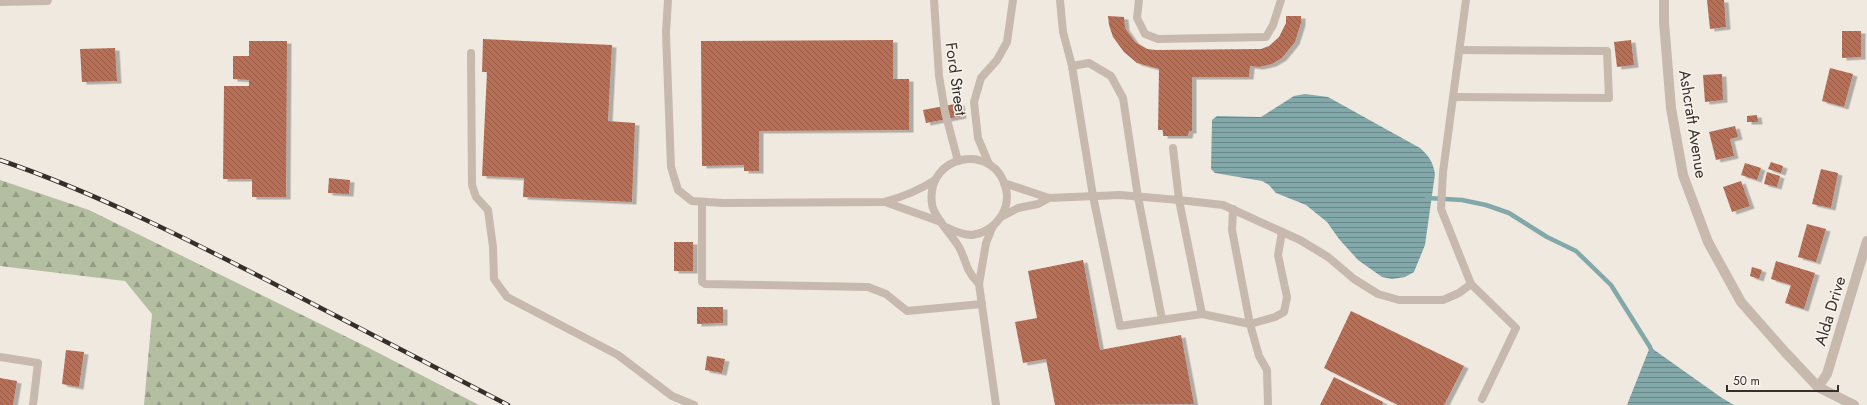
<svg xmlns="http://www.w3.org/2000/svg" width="1867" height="405" font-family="Jost,sans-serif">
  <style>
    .forest { fill: url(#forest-firs) }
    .water { fill: url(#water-rules) }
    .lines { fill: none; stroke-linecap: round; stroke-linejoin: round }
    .stream { stroke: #82a8aa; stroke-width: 4.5 }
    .building { fill: url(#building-back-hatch); filter: url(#shadow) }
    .service { stroke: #c7b9ad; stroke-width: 8 }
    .minor { stroke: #c7b9ad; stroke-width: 10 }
    .rail-casing { stroke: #362e2b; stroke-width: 4.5 }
    .rail { stroke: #f8f3ec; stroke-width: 3; stroke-dasharray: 9; stroke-linecap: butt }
    .labels { text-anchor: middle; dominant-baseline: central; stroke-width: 3; stroke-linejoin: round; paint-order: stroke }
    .street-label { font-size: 16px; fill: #362e2b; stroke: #f8f3ec }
  </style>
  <defs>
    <pattern id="forest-firs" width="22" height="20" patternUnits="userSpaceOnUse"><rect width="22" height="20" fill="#b4bea1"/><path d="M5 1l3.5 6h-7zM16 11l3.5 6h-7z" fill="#939b83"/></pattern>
    <pattern id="water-rules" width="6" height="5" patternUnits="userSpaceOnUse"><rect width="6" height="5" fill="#82a8aa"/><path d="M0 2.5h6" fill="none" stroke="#6b898b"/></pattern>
    <pattern id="building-back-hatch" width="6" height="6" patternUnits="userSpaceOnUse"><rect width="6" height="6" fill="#b76f57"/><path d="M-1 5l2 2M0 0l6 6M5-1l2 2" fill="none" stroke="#965c48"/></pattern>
    <filter id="shadow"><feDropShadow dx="4.5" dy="2.5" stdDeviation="0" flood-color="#0004"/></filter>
  </defs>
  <rect width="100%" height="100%" fill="#f0e9e0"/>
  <polygon class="forest" points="0,180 89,210 369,348 479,405 144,405 152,314 125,281 0,266"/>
  <g class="water">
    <path d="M1305 94 1328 97 1420 148C1429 156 1433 162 1435 174L1425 245 1414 272 1405 277 1392 279 1382 277 1358 260 1339 239 1327 222 1306 205 1276 193 1269 185 1262 181 1215 173 1211 169 1212 120 1217 116 1261 117 1294 96Z"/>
    <polygon points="1650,347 1722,398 1734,405 1627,405"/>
  </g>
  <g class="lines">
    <polyline class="stream" points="1427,198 1462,200 1486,205 1509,213 1547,237 1576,251 1611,285 1650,347 1652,352"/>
  </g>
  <g class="building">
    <polygon points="1707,0 1724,0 1726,27 1710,29"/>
    <polygon points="1108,16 1124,17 1125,28 1135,42 1147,49 1156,50 1261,49 1269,46 1279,37 1286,23 1286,16 1301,16 1301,23 1295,42 1282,58 1272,64 1259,67 1250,66 1249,77 1192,77 1192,131 1189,131 1188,136 1163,136 1163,130 1158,130 1159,69 1137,63 1124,52 1113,37 1109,25"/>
    <polygon points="1842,31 1861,31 1861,57 1842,58"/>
    <polygon points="483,39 612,45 608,121 635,123 632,202 523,197 524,178 482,176 487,72 482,72"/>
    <polygon points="893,40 893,79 909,79 909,130 759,131 759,171 744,171 744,165 702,166 701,41"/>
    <polygon points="1631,40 1634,65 1617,67 1614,42"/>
    <polygon points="249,41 287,41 286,197 252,197 252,179 223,179 224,86 249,86 249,80 233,79 233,56 249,56"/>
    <polygon points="115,48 117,81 82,82 80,49"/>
    <polygon points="1830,68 1853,74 1844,107 1822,101"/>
    <polygon points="1722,74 1723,100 1705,102 1703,75"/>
    <polygon points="960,103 962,116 926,123 923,110"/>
    <polygon points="1757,115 1758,122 1747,122 1747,116"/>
    <polygon points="1735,126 1738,137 1730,139 1734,156 1716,160 1709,132"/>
    <polygon points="1771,162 1783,166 1781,173 1768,169"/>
    <polygon points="1745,163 1761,168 1757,180 1741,175"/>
    <polygon points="1821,169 1838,173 1831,208 1812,204"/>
    <polygon points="1767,172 1780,176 1777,187 1764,184"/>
    <polygon points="329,178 350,180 349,194 328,193"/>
    <polygon points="1741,181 1750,206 1732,212 1723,187"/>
    <polygon points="1807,224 1826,229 1816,262 1798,257"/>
    <rect x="674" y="242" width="19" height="29"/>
    <polygon points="1083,260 1100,350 1181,335 1194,404 1055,405 1046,359 1023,363 1015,322 1037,318 1028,271"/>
    <polygon points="1776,261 1815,273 1804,309 1785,303 1791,285 1771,279"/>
    <polygon points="1752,267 1762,270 1759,279 1750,276"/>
    <polygon points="697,307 723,307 723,323 697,324"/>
    <polygon points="1351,311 1464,366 1444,405 1398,405 1324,368"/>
    <polygon points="66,350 84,352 79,387 62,384"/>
    <polygon points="707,356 725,359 722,373 705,370"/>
    <polygon points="1334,377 1383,402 1382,405 1320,405"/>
    <polygon points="0,378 17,381 13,405 0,405"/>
  </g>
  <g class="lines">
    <g class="service">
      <path d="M668 0 666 33 671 167 678 190 692 201 723 203 884 202C903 197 918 191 935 180"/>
      <polyline points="934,0 939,76 945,112 958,161"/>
      <polyline points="1060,0 1063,32 1072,66 1093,196 1120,326 1202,314 1250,324 1275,317 1284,312 1287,297 1278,255 1282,232"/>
      <polyline points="1139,0 1137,18 1145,34 1158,39 1266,37 1273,25 1281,0"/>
      <polyline points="1466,0 1443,172 1441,209 1471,284 1516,328 1482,399"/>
      <polyline points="471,53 472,185 476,197 488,210 493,247 494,279 507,297 618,355 672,396 694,405"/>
      <polyline points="1072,66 1089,63 1111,76 1123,98 1138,197 1162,319"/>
      <polyline points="1454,97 1609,98 1607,51 1460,50"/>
      <polyline points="1173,148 1179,200 1202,314"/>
      <polyline points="989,164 978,138 974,102 981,78 997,60 1007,42 1013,0"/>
      <polyline points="1004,183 1049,198 1120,195 1179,200 1223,205 1300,240 1328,257 1354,279 1378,294 1399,300 1443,300 1459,293 1471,284"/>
      <polyline points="702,202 702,282 705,284 868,287 886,294 907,311 982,304"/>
      <polyline points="885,202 941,222"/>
      <polyline points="1233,209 1232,230 1250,324 1259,356 1267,370 1268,405"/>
      <polyline points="1001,217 1018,208 1038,204 1049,198"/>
      <polyline points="993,226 986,243 979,284 996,405"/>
      <path d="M946 227C954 231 963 235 972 235 994 232 1011 211 1006 189 995 141 925 154 932 204 933 216 952 235 959 247 963 254 965 262 968 269 971 275 975 280 979 284"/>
      <polyline points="0,357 38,363 33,405"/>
    </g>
    <g class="minor">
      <polyline points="1664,0 1664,22 1671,108 1683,175 1708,242 1741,302 1786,353 1818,387 1854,405"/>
      <polyline points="0,1 47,0"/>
      <polyline points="1818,387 1827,374 1867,241"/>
    </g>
    <defs>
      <path id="rail" d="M0 160C99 194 193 242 286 290 360 328 434 367 508 405"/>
    </defs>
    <use href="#rail" class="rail-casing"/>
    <use href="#rail" class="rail"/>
  </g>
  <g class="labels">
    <g class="street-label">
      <text transform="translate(956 79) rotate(82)">Ford Street</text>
      <text transform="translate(1693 124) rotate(81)">Ashcraft Avenue</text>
      <text transform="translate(1830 311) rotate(-73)">Alda Drive</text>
    </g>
  </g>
  <path d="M1727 385v6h111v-6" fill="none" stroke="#362e2b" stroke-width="2"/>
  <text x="1733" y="385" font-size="12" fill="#362e2b" stroke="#f8f3ec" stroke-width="3" paint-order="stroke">50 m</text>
</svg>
